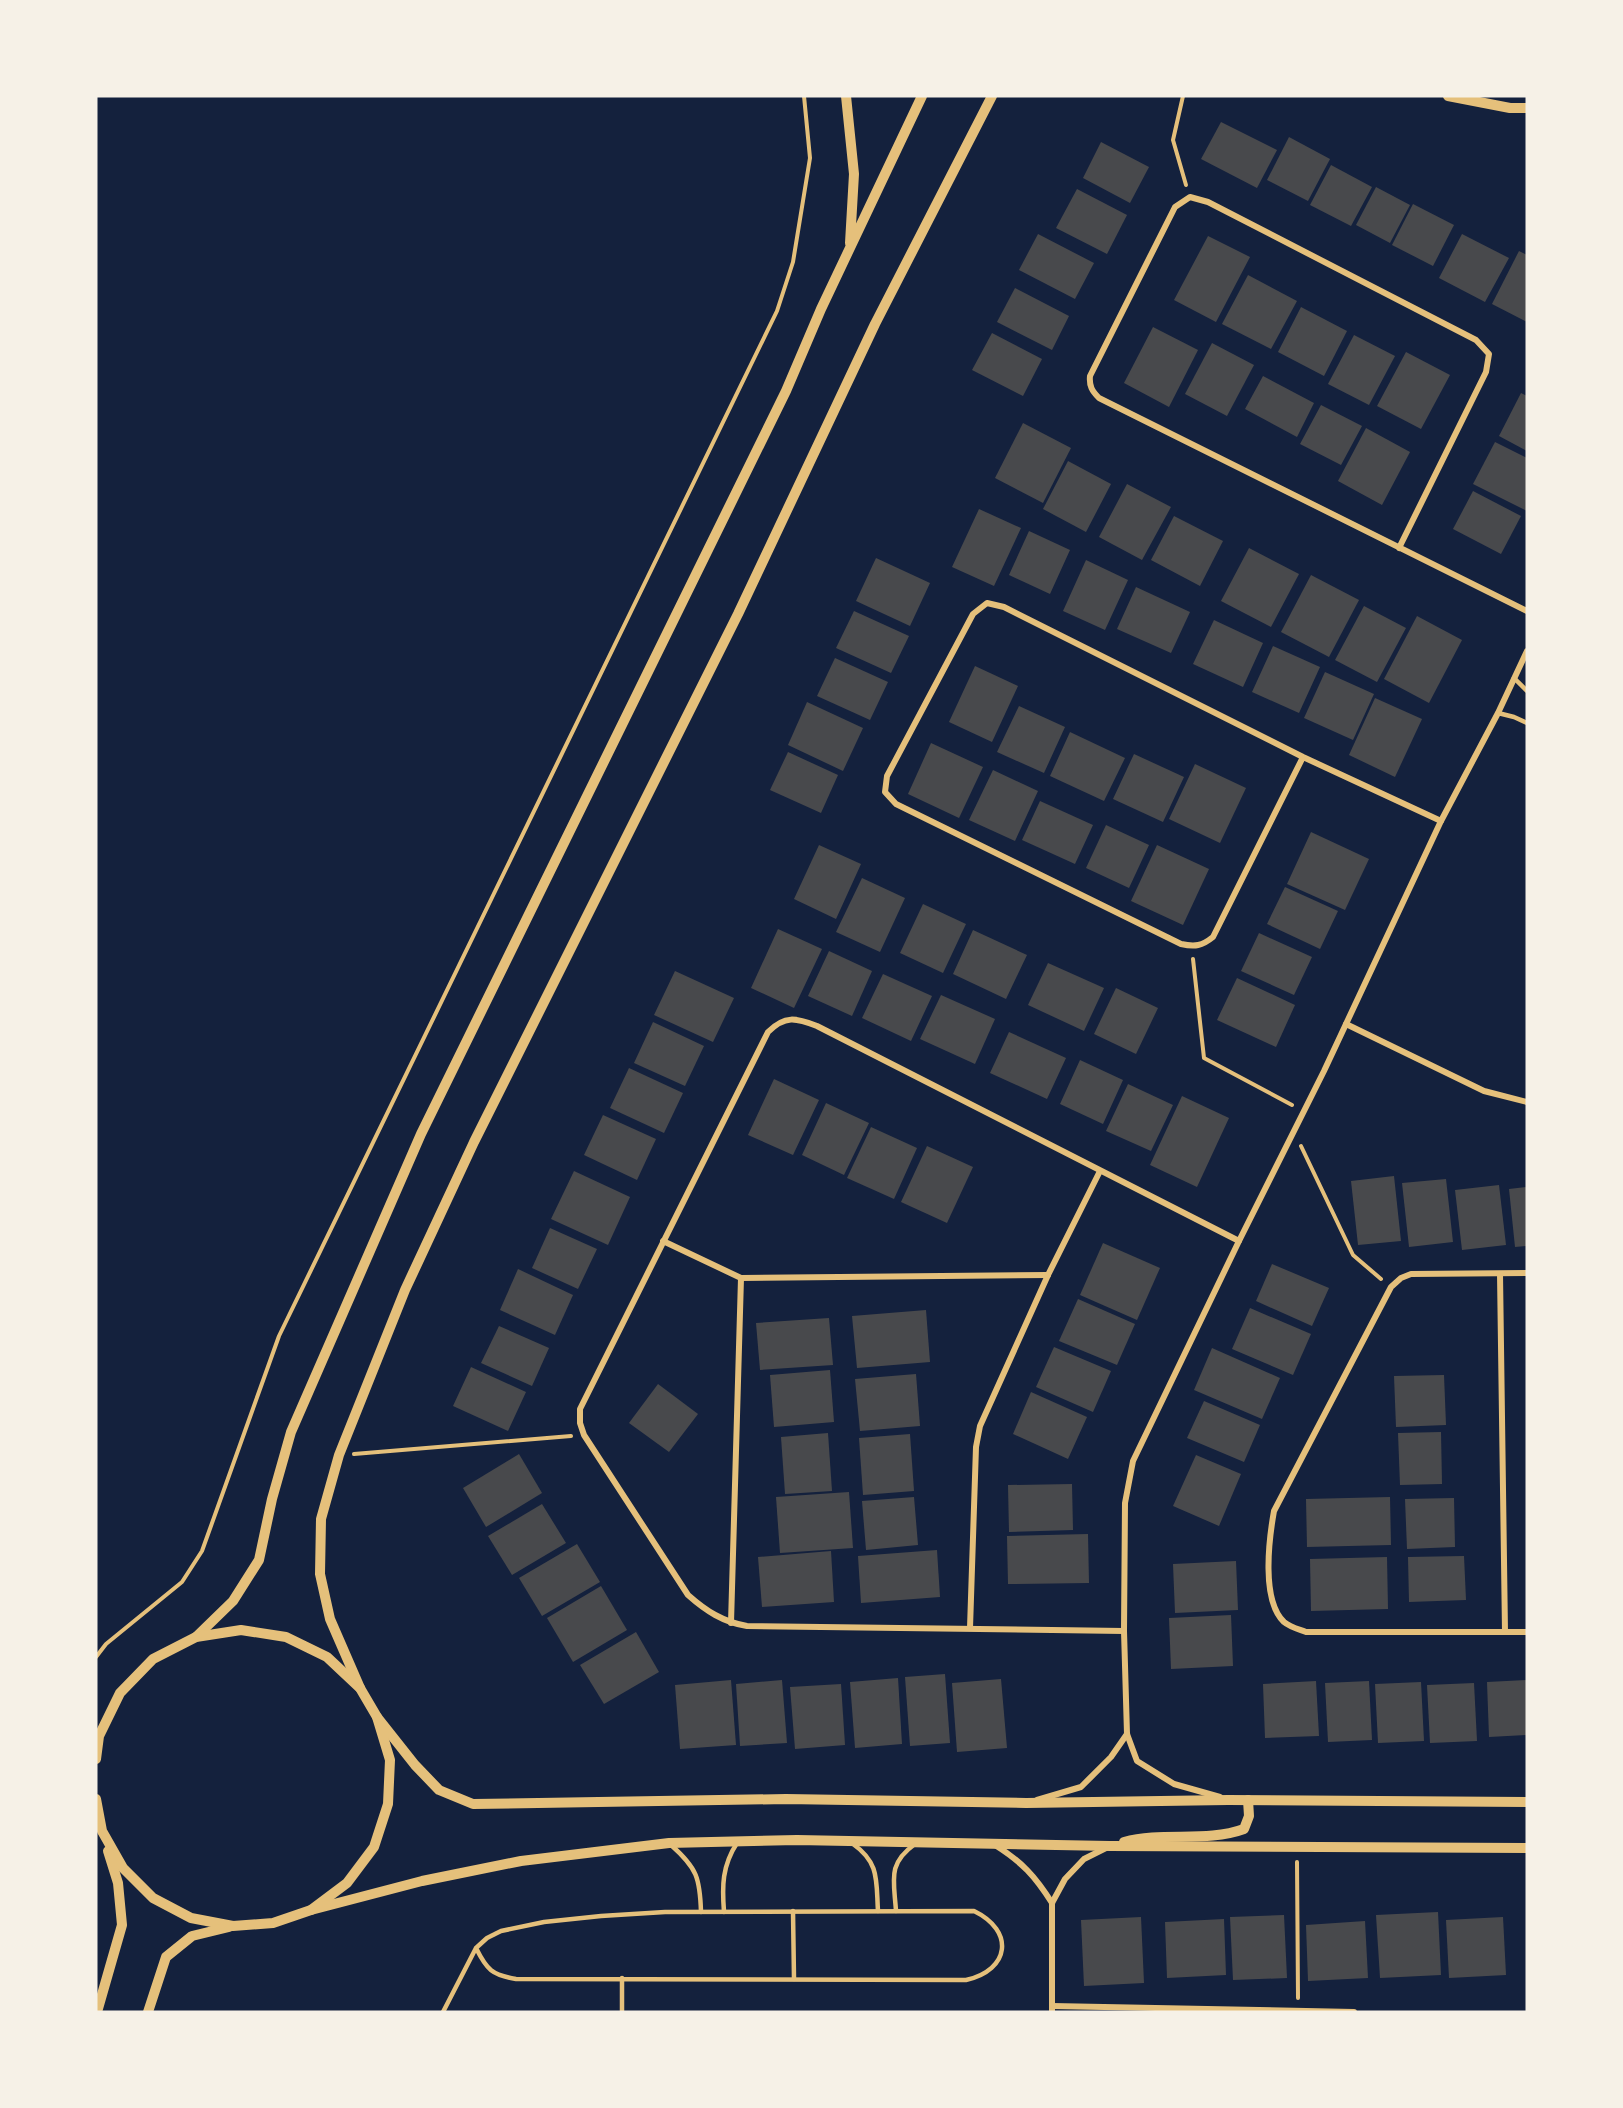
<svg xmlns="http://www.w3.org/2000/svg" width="1623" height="2108" font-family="Figtree,sans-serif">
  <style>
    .building { fill: #48494c }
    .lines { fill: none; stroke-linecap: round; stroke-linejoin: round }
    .path { stroke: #e5c07b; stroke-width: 4 }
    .service { stroke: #e5c07b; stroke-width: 4.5 }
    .minor { stroke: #e5c07b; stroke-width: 6 }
    .tertiary { stroke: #e5c07b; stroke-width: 10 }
  </style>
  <rect width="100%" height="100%" fill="#14213d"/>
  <g class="building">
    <polygon points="1221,122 1277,150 1257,188 1201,159"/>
    <polygon points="1289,137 1330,159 1308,201 1267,180"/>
    <polygon points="1101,142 1149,167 1130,203 1083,178"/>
    <polygon points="1331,165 1372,187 1351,226 1310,205"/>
    <polygon points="1376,187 1410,205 1390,243 1356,225"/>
    <polygon points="1077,189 1127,215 1107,254 1056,228"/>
    <polygon points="1413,204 1454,225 1433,266 1392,245"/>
    <polygon points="1038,234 1094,263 1075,299 1019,270"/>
    <polygon points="1462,234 1509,258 1485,302 1439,278"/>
    <polygon points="1208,236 1250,257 1216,322 1174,300"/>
    <polygon points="1519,251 1527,255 1527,322 1492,304"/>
    <polygon points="1248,275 1297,301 1271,349 1222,324"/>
    <polygon points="1015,288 1069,316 1052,350 997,322"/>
    <polygon points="1301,307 1347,331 1324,376 1278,352"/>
    <polygon points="1153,327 1198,350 1169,407 1124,383"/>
    <polygon points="992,333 1042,359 1023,396 972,370"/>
    <polygon points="1354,335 1395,356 1369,405 1328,384"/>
    <polygon points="1212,343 1254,365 1227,416 1185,394"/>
    <polygon points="1406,352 1450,375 1421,429 1377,406"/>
    <polygon points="1263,376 1314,403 1297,437 1245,409"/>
    <polygon points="1521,393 1527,396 1527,451 1499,436"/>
    <polygon points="1321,405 1362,426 1341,465 1300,444"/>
    <polygon points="1023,423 1071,448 1043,503 995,478"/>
    <polygon points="1366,428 1410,452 1382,505 1338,481"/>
    <polygon points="1495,442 1527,458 1527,511 1473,484"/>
    <polygon points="1068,461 1111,484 1086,532 1043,509"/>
    <polygon points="1127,484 1171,507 1142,560 1099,537"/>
    <polygon points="1473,491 1521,516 1501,554 1453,529"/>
    <polygon points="979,509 1021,528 994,586 952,567"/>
    <polygon points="1174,516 1223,541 1200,586 1151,560"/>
    <polygon points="1029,531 1070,550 1050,594 1009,575"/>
    <polygon points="1249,548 1299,574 1271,627 1221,601"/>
    <polygon points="876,558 930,583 910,626 856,601"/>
    <polygon points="1086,560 1128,580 1105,630 1063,611"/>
    <polygon points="1311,575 1359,600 1329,657 1281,632"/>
    <polygon points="1136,587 1190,612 1171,653 1117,629"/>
    <polygon points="1364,606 1406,628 1377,682 1335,660"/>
    <polygon points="854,611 909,636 891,673 836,648"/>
    <polygon points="1417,616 1462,640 1429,703 1384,679"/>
    <polygon points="1214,620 1263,643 1243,687 1193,664"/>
    <polygon points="1273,646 1320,667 1299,713 1252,692"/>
    <polygon points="835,658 888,682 870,720 817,696"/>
    <polygon points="975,666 1018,686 992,742 949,722"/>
    <polygon points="1325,672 1374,694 1353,740 1304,718"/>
    <polygon points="1375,698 1422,719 1395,777 1349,755"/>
    <polygon points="807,702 863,728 843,771 788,745"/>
    <polygon points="1019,706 1065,727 1044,773 997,752"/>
    <polygon points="1070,732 1125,758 1104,801 1050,776"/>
    <polygon points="931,743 983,767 959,818 908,794"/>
    <polygon points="788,752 838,775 821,813 770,790"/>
    <polygon points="1134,754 1184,777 1163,822 1113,799"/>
    <polygon points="1195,764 1246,788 1220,843 1169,819"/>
    <polygon points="993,770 1038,791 1015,841 969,820"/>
    <polygon points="1040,801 1093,825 1075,864 1022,840"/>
    <polygon points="1106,825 1149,845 1129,888 1086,868"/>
    <polygon points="1311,832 1369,859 1345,910 1287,884"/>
    <polygon points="819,845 861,864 836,919 794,899"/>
    <polygon points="1157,845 1209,869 1183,925 1131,901"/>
    <polygon points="862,878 905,898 880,952 836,932"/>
    <polygon points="1285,887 1338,911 1320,949 1267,924"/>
    <polygon points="923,904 966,924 943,973 900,953"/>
    <polygon points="778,929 822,949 794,1008 751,988"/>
    <polygon points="973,930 1027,955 1006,999 953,974"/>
    <polygon points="1259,933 1312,957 1294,995 1241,971"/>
    <polygon points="829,951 872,971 852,1016 808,996"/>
    <polygon points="1048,963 1104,988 1084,1031 1028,1005"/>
    <polygon points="675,971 734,998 713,1042 654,1015"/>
    <polygon points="883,974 932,996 911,1041 862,1018"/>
    <polygon points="1237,978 1295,1005 1276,1047 1217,1020"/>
    <polygon points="1116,988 1158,1008 1136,1054 1094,1034"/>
    <polygon points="941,995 995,1019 975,1064 920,1039"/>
    <polygon points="653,1022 704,1046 685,1086 634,1063"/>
    <polygon points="1009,1032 1066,1058 1047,1099 990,1073"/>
    <polygon points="1080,1060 1123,1080 1103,1124 1060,1104"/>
    <polygon points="629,1068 683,1093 664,1133 610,1108"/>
    <polygon points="774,1079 819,1100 793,1155 748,1135"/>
    <polygon points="1128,1084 1173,1105 1151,1151 1106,1131"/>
    <polygon points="1182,1096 1229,1118 1197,1187 1150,1165"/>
    <polygon points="826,1103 869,1123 844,1175 802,1155"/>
    <polygon points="603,1115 656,1139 637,1180 584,1155"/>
    <polygon points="871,1127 917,1148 894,1199 847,1178"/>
    <polygon points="927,1146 973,1167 947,1223 901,1202"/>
    <polygon points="574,1171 630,1197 608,1245 551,1219"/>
    <polygon points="1394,1176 1401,1241 1358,1245 1351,1181"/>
    <polygon points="1446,1179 1453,1242 1409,1247 1402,1183"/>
    <polygon points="1499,1185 1506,1245 1462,1250 1455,1190"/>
    <polygon points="1527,1187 1527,1246 1515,1247 1509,1189"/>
    <polygon points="550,1228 597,1249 578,1289 532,1268"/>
    <polygon points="1103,1243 1160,1268 1137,1320 1080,1295"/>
    <polygon points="1272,1264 1329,1288 1312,1326 1256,1301"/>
    <polygon points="518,1269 573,1295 555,1335 500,1310"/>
    <polygon points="1078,1299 1135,1324 1117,1365 1059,1341"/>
    <polygon points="1250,1308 1311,1334 1293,1375 1232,1349"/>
    <polygon points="926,1310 930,1362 857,1368 852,1316"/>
    <polygon points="829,1318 833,1365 760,1370 756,1323"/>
    <polygon points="499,1326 549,1348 532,1386 481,1363"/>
    <polygon points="1054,1347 1111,1371 1093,1412 1036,1387"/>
    <polygon points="1212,1348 1280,1378 1262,1419 1194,1390"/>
    <polygon points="471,1367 526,1392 508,1431 453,1406"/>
    <polygon points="830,1370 834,1422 774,1427 770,1375"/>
    <polygon points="916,1374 920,1426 860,1431 855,1379"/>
    <polygon points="1444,1375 1446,1425 1396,1427 1394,1376"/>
    <polygon points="658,1384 698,1414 669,1452 629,1423"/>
    <polygon points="1031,1392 1087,1417 1068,1459 1013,1434"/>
    <polygon points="1204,1401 1260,1425 1244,1462 1187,1438"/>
    <polygon points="1441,1432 1442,1484 1400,1485 1398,1433"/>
    <polygon points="828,1433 832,1491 785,1494 781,1437"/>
    <polygon points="910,1434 914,1491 863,1495 859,1438"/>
    <polygon points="519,1454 542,1493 486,1527 463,1488"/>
    <polygon points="1196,1455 1241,1474 1219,1526 1173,1506"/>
    <polygon points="1072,1484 1073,1530 1009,1532 1008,1485"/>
    <polygon points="849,1492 853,1548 780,1553 776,1497"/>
    <polygon points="914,1497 918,1545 866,1550 862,1501"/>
    <polygon points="1390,1497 1391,1545 1307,1547 1306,1499"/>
    <polygon points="1454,1498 1455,1547 1407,1549 1405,1499"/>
    <polygon points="542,1504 566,1543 512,1575 488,1536"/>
    <polygon points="1088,1534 1089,1583 1008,1584 1007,1536"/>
    <polygon points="577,1544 600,1582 542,1616 519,1578"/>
    <polygon points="937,1550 940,1597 861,1603 858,1556"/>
    <polygon points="831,1551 834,1602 762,1607 758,1557"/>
    <polygon points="1464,1556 1466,1600 1409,1602 1408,1557"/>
    <polygon points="1387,1557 1388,1609 1311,1611 1310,1559"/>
    <polygon points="1236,1561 1238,1610 1175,1613 1173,1564"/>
    <polygon points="601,1586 627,1630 573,1662 547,1618"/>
    <polygon points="1231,1615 1233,1666 1171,1669 1169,1618"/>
    <polygon points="636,1632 659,1672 604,1704 580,1665"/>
    <polygon points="945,1674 950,1743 910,1746 905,1677"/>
    <polygon points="898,1678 902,1744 855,1748 850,1682"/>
    <polygon points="1001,1679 1007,1748 957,1752 952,1683"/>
    <polygon points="731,1680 736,1745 680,1749 675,1685"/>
    <polygon points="782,1680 787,1743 740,1746 736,1684"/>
    <polygon points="1527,1680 1527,1735 1489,1737 1487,1682"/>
    <polygon points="1316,1681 1319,1736 1265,1738 1263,1684"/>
    <polygon points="1369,1681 1372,1740 1328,1742 1325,1683"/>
    <polygon points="1421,1682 1424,1741 1378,1743 1375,1684"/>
    <polygon points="1474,1683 1477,1741 1430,1743 1427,1685"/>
    <polygon points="841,1684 845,1745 795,1749 790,1687"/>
    <polygon points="1438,1912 1441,1975 1380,1978 1376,1915"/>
    <polygon points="1284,1915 1287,1978 1233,1980 1230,1917"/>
    <polygon points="1141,1917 1144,1983 1084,1986 1081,1920"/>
    <polygon points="1503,1917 1506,1975 1449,1978 1446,1920"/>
    <polygon points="1224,1919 1226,1975 1167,1978 1165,1922"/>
    <polygon points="1365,1921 1368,1978 1308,1981 1306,1925"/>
  </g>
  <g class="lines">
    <g class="path">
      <polyline points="1183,96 1173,140 1186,185"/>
      <polyline points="1193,959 1204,1058 1292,1105"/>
      <polyline points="1301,1146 1353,1255 1381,1279"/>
      <polyline points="354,1454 571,1436"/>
      <polyline points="96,1657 106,1644 182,1582 202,1551 279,1336 777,311 793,262 810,158 804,96"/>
      <polyline points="1297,1862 1298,1998"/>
    </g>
    <g class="service">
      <polyline points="1514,678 1527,691"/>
      <polyline points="1498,713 1514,717 1527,723"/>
      <path d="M853 1844C880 1863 876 1881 878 1911"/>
      <path d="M671 1845C697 1868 700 1878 701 1912"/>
      <polyline points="793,1911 794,1979"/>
      <path d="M896 1911C894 1880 887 1864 915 1844"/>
      <path d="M724 1912C722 1886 722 1866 737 1843"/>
      <polyline points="622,1978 622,2012"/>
      <path d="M443 2012 476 1948 487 1938 501 1931 544 1922 601 1916 665 1912 974 1911C1015 1931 1010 1970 966 1980L516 1979C492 1975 487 1970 476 1948"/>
    </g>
    <g class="minor">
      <path d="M1399 548 1486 372 1489 354 1476 340 1208 202 1190 197 1175 207 1090 376C1089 386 1092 391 1099 398L1527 611"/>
      <path d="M1303 757 1213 937C1202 946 1195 947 1181 944L896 804 885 792 887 776 973 614 987 603 1004 607 1303 757 1441 821"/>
      <polyline points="1346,1024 1484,1091 1527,1102"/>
      <polyline points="663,1241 741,1278 731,1623"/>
      <path d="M1527 1273 1411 1274 1401 1278 1391 1287 1274 1511C1269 1539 1261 1600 1284 1622 1290 1627 1298 1629 1306 1632H1527"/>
      <polyline points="1500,1274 1505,1632"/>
      <polyline points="741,1278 1048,1275"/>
      <polyline points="970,1628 976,1447 980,1426 1048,1275 1100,1171"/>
      <path d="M1124 1631 747 1626C723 1622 706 1611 688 1595L584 1435 580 1423V1409L768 1032C785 1015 796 1018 817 1026L1239 1241"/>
      <polyline points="1220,1797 1174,1784 1137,1761 1127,1734 1124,1631 1125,1503 1133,1461 1239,1241 1324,1071 1441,821 1498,713 1527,651"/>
      <polyline points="1037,1800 1081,1787 1111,1757 1127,1734"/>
      <path d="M995 1845C1022 1862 1035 1876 1052 1903"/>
      <polyline points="1052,2006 1354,2012"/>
      <polyline points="1052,2012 1052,1903 1065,1879 1084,1859 1106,1848"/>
    </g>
    <g class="tertiary">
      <polyline points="846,96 854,174 850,243"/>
      <polyline points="1448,96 1510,108 1527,108"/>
      <polyline points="196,1637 233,1601 259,1560 272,1499 291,1432 421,1134 786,391 821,309 922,96"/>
      <polyline points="360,1688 330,1619 320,1574 321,1519 339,1455 405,1290 474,1142 738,614 875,324 992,96"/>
      <polyline points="377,1717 415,1765 439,1790 473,1804 786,1799 1026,1803 1228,1800 1527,1802"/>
      <polyline points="96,1759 99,1736 120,1693 153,1659 196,1637 241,1630 286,1637 327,1657 360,1688 377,1717 390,1760 388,1804 374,1847 347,1883 311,1910 273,1923 233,1926 191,1918 153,1898 123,1868 102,1831 96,1799"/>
      <path d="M1124 1842C1163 1831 1206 1843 1244 1829L1249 1816 1248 1800"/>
      <polyline points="311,1910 422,1881 521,1861 669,1843 797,1840 1110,1846 1527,1848"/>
      <polyline points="97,2012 122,1925 118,1883 108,1851"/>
      <polyline points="148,2012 166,1957 192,1936 229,1927"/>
    </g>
  </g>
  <rect width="1623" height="2108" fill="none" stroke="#f6f1e7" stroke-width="195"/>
</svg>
